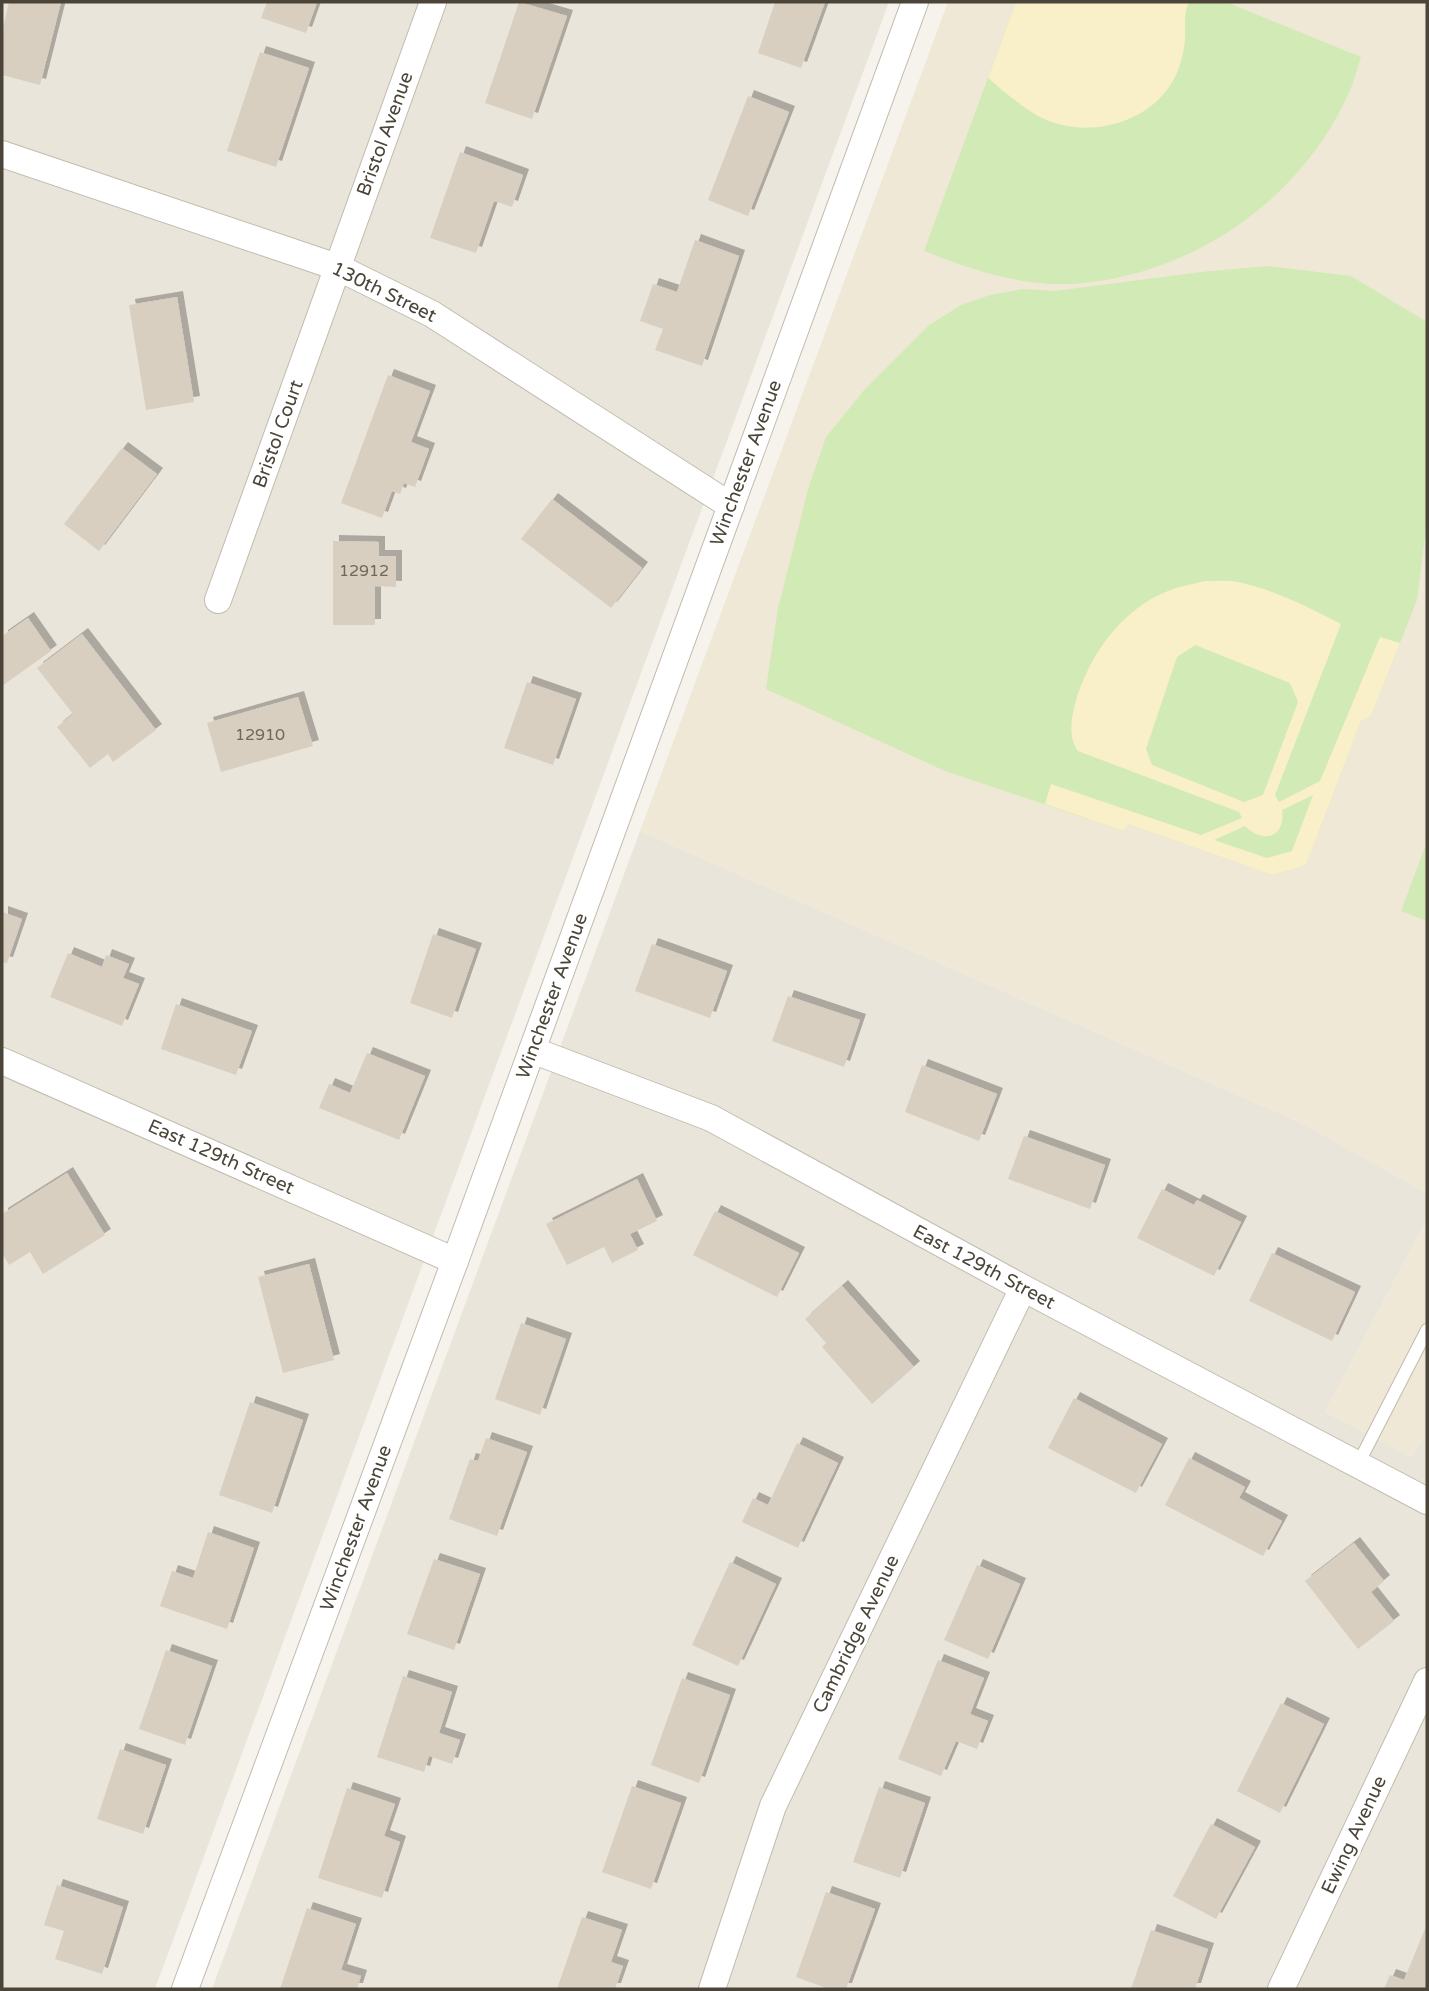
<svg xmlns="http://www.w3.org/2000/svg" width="1429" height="1991" font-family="'Varela Round',sans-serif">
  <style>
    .residential { fill: #eae5da }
    .education { fill: #efe8d6 }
    .green { fill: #d2eab5 }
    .sand { fill: #f9efc9; fill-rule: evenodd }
    .building { fill: #d8cfc1; filter: url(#shadow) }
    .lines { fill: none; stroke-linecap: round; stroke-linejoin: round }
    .lane-casing { stroke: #c2bbae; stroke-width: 14 }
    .street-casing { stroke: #c2bbae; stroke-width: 28 }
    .lane { stroke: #fff; stroke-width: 12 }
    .street { stroke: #fff; stroke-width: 26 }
    .labels { text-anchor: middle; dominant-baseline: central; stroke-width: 6; stroke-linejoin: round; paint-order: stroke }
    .number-label { font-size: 16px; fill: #6e675b }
    .street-label { font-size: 19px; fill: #4b4439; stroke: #fff }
  </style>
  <defs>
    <filter id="shadow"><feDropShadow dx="6" dy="-6" stdDeviation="0" flood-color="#0004"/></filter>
  </defs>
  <rect width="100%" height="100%" fill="#f6f3ec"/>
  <g class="residential">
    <polygon points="2,2 889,2 155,1989 2,1989"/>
    <polygon points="640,831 1304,1124 1427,1193 1427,1219 1325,1412 1412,1457 1427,1431 1427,1989 212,1989"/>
  </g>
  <g class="education">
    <polygon points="948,2 1427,2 1427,1193 1304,1124 640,831"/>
    <polygon points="1427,1219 1427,1431 1412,1458 1325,1412"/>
  </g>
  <g class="green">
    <path d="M1016 2H1226L1361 57C1357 70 1353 85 1347 97 1300 199 1195 272 1084 283 1029 289 974 271 924 251Z"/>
    <polygon points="1267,266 1351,276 1427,322 1427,520 1417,600 1371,716 1361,721 1306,865 1273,875 1128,824 1124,831 945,771 766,689 778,608 809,486 826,437 865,389 928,326 961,305 990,295 1023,289 1055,291 1201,272"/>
    <polygon points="1427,842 1427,921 1401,911"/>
  </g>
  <g class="sand">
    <path d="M1016 2H1189C1183 15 1186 25 1185 39 1184 51 1181 64 1176 75 1153 124 1086 141 1040 117 1022 107 1003 91 988 78Z"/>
    <path d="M1205 581C1216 581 1228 580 1238 582 1275 590 1308 607 1341 624L1275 795 1279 802 1320 781 1380 637 1400 643 1371 716 1361 721 1306 865 1273 875 1128 824 1124 831 1045 804 1051 784 1201 835 1242 818 1239 812 1078 751C1068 736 1071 721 1075 704 1088 657 1121 609 1168 591 1180 586 1193 584 1205 581ZM1195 645 1290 683 1298 702 1263 795 1244 802 1152 765 1146 749 1177 657ZM1313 795 1292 851 1267 858 1214 840 1245 826C1262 844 1286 838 1282 810Z"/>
  </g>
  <g class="building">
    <polygon points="9,2 61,2 40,85 2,75 2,32"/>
    <polygon points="267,2 317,2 306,33 261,18"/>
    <polygon points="519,2 567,16 532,119 485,103"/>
    <polygon points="775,2 825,2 801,68 758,53"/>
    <polygon points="260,52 309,68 276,167 227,151"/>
    <polygon points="748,96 789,112 748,216 708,200"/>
    <polygon points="460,152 523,175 512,207 494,201 476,253 430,238"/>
    <polygon points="695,240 739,256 702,366 655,350 663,329 640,321 653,284 677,292"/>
    <polygon points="177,297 194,402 146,410 129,305"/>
    <polygon points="388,375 430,391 411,442 429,449 415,487 404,483 400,494 392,491 382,518 341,503"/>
    <polygon points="122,448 157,474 99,551 64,524"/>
    <polygon points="552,499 642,568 611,608 521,539"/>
    <polygon points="333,541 379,542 379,556 396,556 396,587 375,586 375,625 333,625"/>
    <polygon points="28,618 51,651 2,686 2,636"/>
    <polygon points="82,634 156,730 113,762 108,754 90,768 57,727 73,714 37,668"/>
    <polygon points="527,682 576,699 553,765 504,748"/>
    <polygon points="298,697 313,746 221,772 207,723"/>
    <polygon points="2,912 22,919 7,963 2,962"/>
    <polygon points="433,934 476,949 452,1018 410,1003"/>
    <polygon points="652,944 727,971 710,1018 635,991"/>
    <polygon points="68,953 102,967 106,955 129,964 123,978 139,984 122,1026 50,997"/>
    <polygon points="788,996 860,1020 844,1067 772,1041"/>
    <polygon points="176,1004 252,1031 236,1075 161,1049"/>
    <polygon points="367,1053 425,1076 399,1140 319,1108 329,1084 350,1093"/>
    <polygon points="922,1065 997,1094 979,1141 905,1112"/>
    <polygon points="1024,1136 1105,1165 1090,1209 1008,1179"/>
    <polygon points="67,1173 105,1235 43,1274 30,1252 9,1265 2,1253 2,1214"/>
    <polygon points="637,1179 657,1221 630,1234 638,1250 612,1263 604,1247 567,1265 546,1224"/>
    <polygon points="1162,1189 1194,1205 1197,1200 1241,1222 1214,1276 1137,1238"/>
    <polygon points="715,1211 799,1253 777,1297 693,1255"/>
    <polygon points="1272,1253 1355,1292 1332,1341 1249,1301"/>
    <polygon points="309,1264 334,1360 283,1373 258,1277"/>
    <polygon points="842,1286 914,1367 872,1404 822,1347 826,1343 805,1319"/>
    <polygon points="521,1323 566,1339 540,1415 495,1399"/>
    <polygon points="1074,1398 1162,1444 1136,1493 1048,1448"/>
    <polygon points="250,1402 303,1420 272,1513 219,1495"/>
    <polygon points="486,1438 527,1452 497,1536 449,1519 470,1459 478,1461"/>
    <polygon points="797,1443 838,1463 798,1548 742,1522 753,1498 768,1505"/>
    <polygon points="1189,1458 1245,1487 1239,1498 1282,1521 1263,1556 1165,1505"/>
    <polygon points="208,1532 254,1548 227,1629 160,1606 172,1571 193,1578"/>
    <polygon points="1354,1543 1384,1581 1371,1592 1394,1621 1358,1649 1305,1581"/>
    <polygon points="434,1559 480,1574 454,1650 407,1634"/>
    <polygon points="730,1562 776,1584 738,1666 692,1645"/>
    <polygon points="977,1565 1020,1584 988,1659 944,1640"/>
    <polygon points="166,1650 212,1666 185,1745 139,1729"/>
    <polygon points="938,1660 984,1678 970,1714 988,1721 977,1749 956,1741 941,1776 898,1759"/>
    <polygon points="403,1676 452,1692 439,1733 460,1740 452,1764 429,1756 424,1772 377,1757"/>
    <polygon points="682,1678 730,1695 699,1783 651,1765"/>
    <polygon points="1281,1703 1324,1724 1280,1813 1237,1791"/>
    <polygon points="120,1749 166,1765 143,1834 97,1819"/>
    <polygon points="632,1786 681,1803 651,1889 602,1872"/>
    <polygon points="879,1787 925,1803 900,1878 853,1862"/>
    <polygon points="347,1788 395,1804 384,1836 400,1842 382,1898 318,1878"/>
    <polygon points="1211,1824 1255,1847 1216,1919 1173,1896"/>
    <polygon points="57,1885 123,1907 102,1974 55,1959 64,1931 44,1925"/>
    <polygon points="826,1892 875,1909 846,1989 829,1989 796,1977"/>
    <polygon points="307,1908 356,1924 341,1970 361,1976 357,1989 280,1989"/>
    <polygon points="582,1917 622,1930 611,1962 623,1966 615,1989 557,1989"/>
    <polygon points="1427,1924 1427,1989 1384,1989 1390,1975 1404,1980"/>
    <polygon points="1151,1930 1208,1949 1195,1989 1131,1989"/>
  </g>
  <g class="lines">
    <defs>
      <polyline id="lane" points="1358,1464 1427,1330"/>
      <g id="street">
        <polyline points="2,154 337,267 432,314 731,506"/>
        <polyline points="218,600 433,2"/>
        <polyline points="532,1050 711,1118 1023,1288 1427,1501"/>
        <polyline points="2,1061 455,1261"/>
        <polyline points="185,1989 455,1261 915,2"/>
        <polyline points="712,1989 773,1806 1023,1288"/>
        <polyline points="1281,1989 1427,1681"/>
      </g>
    </defs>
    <use href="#lane" class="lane-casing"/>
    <use href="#street" class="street-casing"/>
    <use href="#lane" class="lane"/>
    <use href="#street" class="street"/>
  </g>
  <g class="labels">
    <g class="number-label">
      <text x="364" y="571">12912</text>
      <text x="260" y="735">12910</text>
    </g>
    <g class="street-label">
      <text transform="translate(385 134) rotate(-70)">Bristol Avenue</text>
      <text transform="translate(384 292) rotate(26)">130th Street</text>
      <text transform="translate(278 434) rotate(-70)">Bristol Court</text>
      <text transform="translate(746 463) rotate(-70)">Winchester Avenue</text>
      <text transform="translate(552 996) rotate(-70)">Winchester Avenue</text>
      <text transform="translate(221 1157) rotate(24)">East 129th Street</text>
      <text transform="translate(984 1267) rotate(28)">East 129th Street</text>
      <text transform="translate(356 1528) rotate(-70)">Winchester Avenue</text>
      <text transform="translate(856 1634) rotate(-64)">Cambridge Avenue</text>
      <text transform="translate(1354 1835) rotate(-65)">Ewing Avenue</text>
    </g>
  </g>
  <rect width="1429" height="1991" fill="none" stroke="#4b4439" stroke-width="7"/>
</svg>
